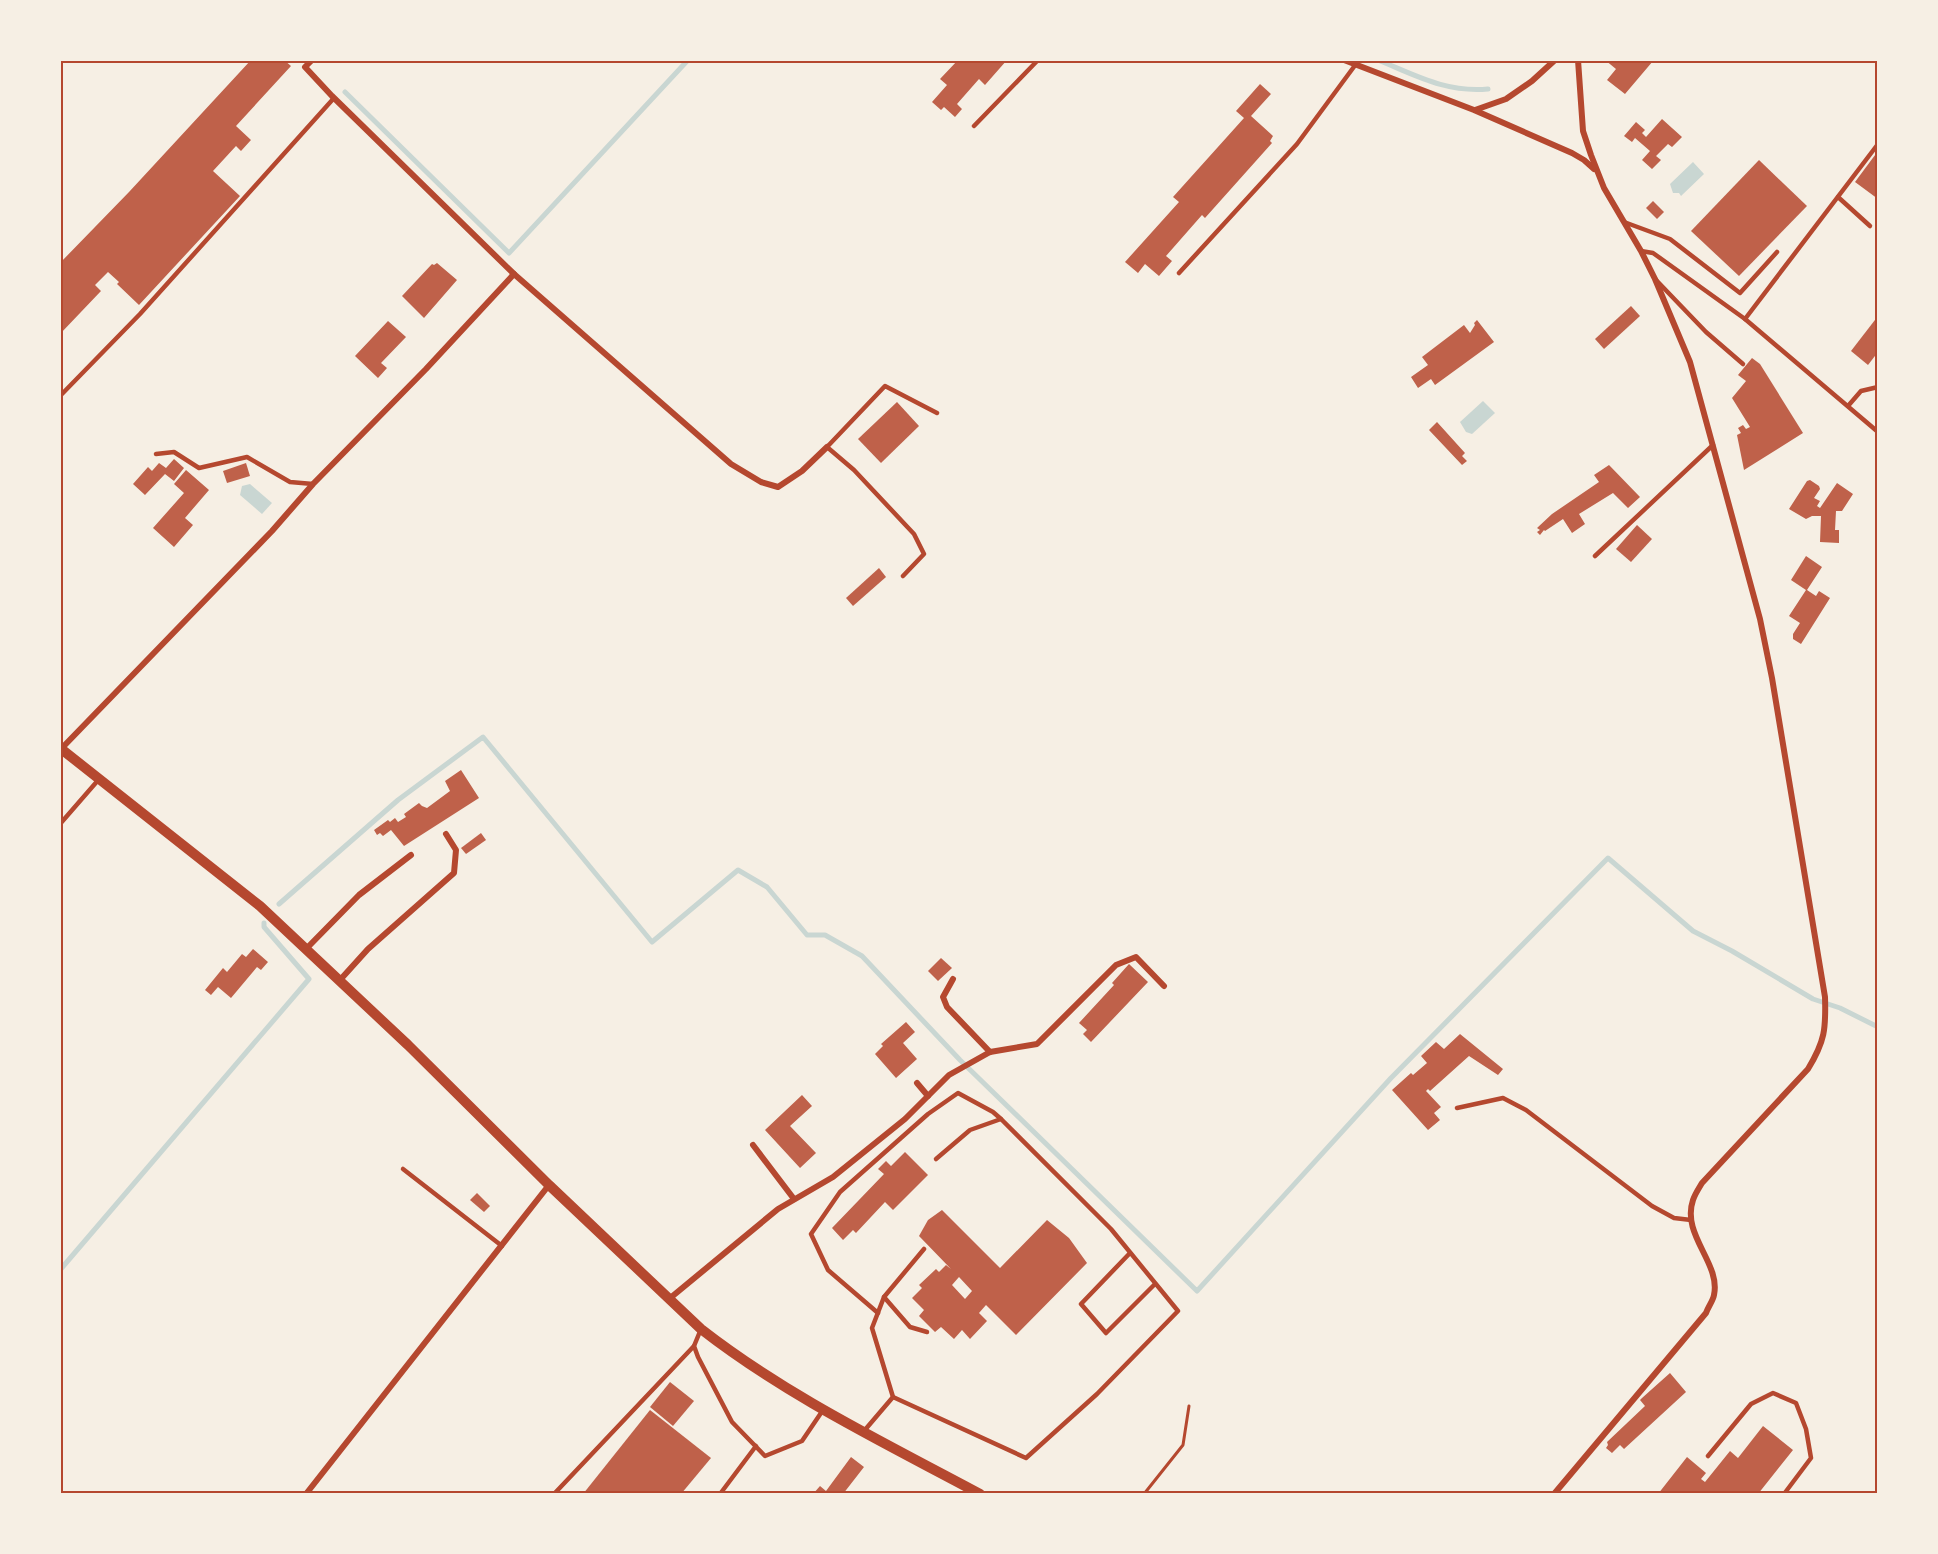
<svg xmlns="http://www.w3.org/2000/svg" width="1938" height="1554" font-family="Poppins,sans-serif">
  <style>
    .water { fill: #c9d6d2 }
    .lines { fill: none; stroke-linecap: round; stroke-linejoin: round }
    .stream { stroke: #c9d6d2; stroke-width: 5 }
    .building { fill: #bf614a; fill-rule: evenodd }
    .path { stroke: #b5482f; stroke-width: 3 }
    .service { stroke: #b5482f; stroke-width: 4.5 }
    .minor { stroke: #b5482f; stroke-width: 6 }
    .tertiary { stroke: #b5482f; stroke-width: 10 }
    .neatline { fill: none; stroke: #b5482f; stroke-width: 2 }
  </style>
  <rect width="100%" height="100%" fill="#f6efe4"/>
  <g class="water">
    <polygon points="1693,162 1704,174 1681,196 1679,193 1673,193 1670,184"/>
    <polygon points="1483,401 1495,413 1472,434 1466,432 1460,422"/>
    <polygon points="250,484 272,503 262,514 240,495 242,486"/>
  </g>
  <g class="lines">
    <g class="stream">
      <path d="M1378 60C1415 75 1446 93 1488 89"/>
      <polyline points="345,92 509,253 688,60"/>
      <polyline points="279,904 398,800 483,737 652,942 738,870 767,887 807,935 825,935 862,956 960,1060 1197,1291 1391,1078 1608,858 1693,931 1732,951 1813,999 1840,1008 1878,1027"/>
      <polyline points="60,1270 309,979 264,927 264,923"/>
    </g>
  </g>
  <g class="building">
    <polygon points="251,60 284,60 291,66 236,126 251,140 241,151 236,146 213,171 240,196 139,305 117,284 119,282 108,272 95,285 101,291 60,334 60,263 129,192"/>
    <polygon points="958,60 1007,60 985,85 979,79 957,104 962,109 955,117 944,107 941,110 932,102 947,85 940,79"/>
    <polygon points="1605,60 1652,60 1653,61 1625,94 1607,80 1616,69"/>
    <polygon points="1260,84 1271,94 1251,116 1273,136 1270,141 1272,143 1205,218 1202,215 1166,256 1172,261 1159,276 1145,264 1138,273 1125,262 1179,202 1173,197 1244,118 1236,111"/>
    <polygon points="1662,119 1682,137 1672,147 1668,144 1656,156 1661,160 1652,169 1642,160 1650,151 1635,138 1632,142 1624,136 1636,122 1645,130 1642,133 1646,137"/>
    <polygon points="1878,151 1878,199 1855,182"/>
    <polygon points="1759,160 1807,206 1739,276 1691,231"/>
    <polygon points="1653,201 1664,212 1657,219 1646,208"/>
    <polygon points="437,263 457,280 424,318 402,296 432,264 434,265"/>
    <polygon points="1631,306 1640,316 1604,349 1595,339"/>
    <polygon points="1878,316 1878,352 1868,365 1851,351"/>
    <polygon points="1477,320 1494,342 1435,385 1431,379 1418,388 1411,377 1428,365 1422,357 1464,325 1470,333 1475,325 1474,323"/>
    <polygon points="388,321 406,337 381,363 387,368 378,378 355,356"/>
    <polygon points="1752,358 1760,364 1803,433 1744,470 1737,435 1741,433 1738,428 1743,425 1746,429 1750,427 1732,398 1746,381 1738,375"/>
    <polygon points="897,402 919,426 881,463 858,439"/>
    <polygon points="1437,422 1465,453 1462,456 1467,461 1462,465 1429,430"/>
    <polygon points="174,459 184,468 174,481 165,474 145,495 133,484 148,467 152,471 159,463 166,468"/>
    <polygon points="246,463 250,476 227,483 223,471"/>
    <polygon points="1609,465 1640,497 1628,508 1613,493 1579,514 1585,524 1572,533 1563,519 1545,531 1544,530 1540,535 1537,532 1540,530 1537,528 1552,514 1599,482 1594,475"/>
    <polygon points="186,470 209,490 185,518 193,525 174,547 153,528 184,493 174,484"/>
    <polygon points="1810,480 1819,486 1820,489 1814,498 1820,501 1817,506 1820,508 1837,483 1853,494 1842,511 1836,511 1835,530 1839,530 1839,543 1820,542 1821,516 1812,516 1806,519 1789,509 1807,481"/>
    <polygon points="1637,525 1652,539 1631,562 1616,549"/>
    <polygon points="1806,556 1822,567 1807,590 1816,596 1819,591 1830,598 1801,644 1793,639 1793,634 1800,623 1789,616 1806,590 1791,580"/>
    <polygon points="879,568 886,577 853,606 846,598"/>
    <polygon points="461,770 479,798 404,846 391,830 383,836 380,833 377,835 374,830 388,820 390,822 395,818 398,822 406,817 404,814 419,803 422,806 427,808 450,791 445,781"/>
    <polygon points="481,833 486,840 466,854 461,848"/>
    <polygon points="253,949 268,962 261,970 257,967 231,998 218,987 211,995 205,990 223,968 227,972 242,954 246,957"/>
    <polygon points="941,958 952,968 938,981 928,971"/>
    <polygon points="1129,964 1148,982 1091,1042 1083,1034 1087,1030 1079,1023 1114,985 1112,983"/>
    <polygon points="906,1022 915,1032 903,1043 917,1059 896,1078 875,1054 883,1046 881,1044"/>
    <polygon points="1460,1034 1503,1069 1498,1075 1469,1056 1430,1091 1428,1089 1426,1091 1441,1107 1434,1113 1440,1120 1428,1130 1392,1090 1411,1073 1413,1075 1427,1063 1421,1056 1436,1042 1444,1049"/>
    <polygon points="802,1095 812,1106 790,1126 816,1153 800,1168 765,1130"/>
    <polygon points="905,1152 928,1175 893,1210 885,1202 856,1233 853,1230 843,1240 832,1228 884,1174 878,1169 886,1161 891,1166"/>
    <polygon points="477,1193 490,1206 484,1212 470,1200"/>
    <path d="M942 1210 1000 1268 1047 1220 1069 1238 1087 1263 1016 1335 986 1305 979 1313 987 1321 970 1339 962 1330 954 1339 941 1327 935 1332 919 1316 924 1310 912 1298 922 1288 919 1285 936 1269 939 1272 946 1265 951 1269 919 1236 928 1220ZM959 1277 972 1291 965 1299 952 1285Z"/>
    <polygon points="1670,1373 1686,1392 1624,1449 1620,1445 1612,1453 1606,1448 1608,1445 1607,1442 1645,1406 1640,1400 1642,1398"/>
    <polygon points="670,1382 694,1401 673,1426 650,1407"/>
    <polygon points="650,1410 711,1458 681,1494 583,1494"/>
    <polygon points="1763,1426 1793,1450 1758,1494 1658,1494 1687,1457 1706,1473 1701,1479 1705,1482 1730,1451 1738,1458"/>
    <polygon points="851,1457 864,1467 843,1494 813,1494 820,1486 826,1491"/>
  </g>
  <g class="lines">
    <polyline class="path" points="1144,1494 1183,1445 1189,1406"/>
    <g class="service">
      <polyline points="974,126 1038,60"/>
      <polyline points="1838,197 1870,226"/>
      <polyline points="1624,222 1670,239 1740,293 1777,252"/>
      <polyline points="1641,251 1653,253 1745,319 1878,432"/>
      <polyline points="1179,273 1297,144 1356,64"/>
      <polyline points="1657,281 1706,332 1743,364"/>
      <polyline points="1745,319 1878,144"/>
      <polyline points="60,396 140,314 334,98"/>
      <polyline points="1848,406 1861,391 1878,387"/>
      <polyline points="156,454 174,452 199,468 247,457 290,482 313,484"/>
      <polyline points="1595,556 1713,445"/>
      <polyline points="903,576 924,554 914,534 854,470 827,447 885,386 937,413"/>
      <polyline points="60,824 100,778"/>
      <polyline points="1457,1108 1503,1098 1526,1110 1652,1206 1674,1218 1691,1220"/>
      <polyline points="936,1159 970,1130 1001,1119"/>
      <polyline points="403,1169 502,1246"/>
      <polyline points="1130,1253 1081,1304 1106,1333 1155,1284"/>
      <polyline points="884,1297 910,1327 927,1332"/>
      <polyline points="878,1313 828,1270 811,1234 840,1192 928,1114 958,1093 993,1112 1001,1119 1111,1229 1178,1311 1097,1394 1026,1458 893,1397"/>
      <polyline points="701,1329 694,1346 698,1357 732,1422 765,1456 802,1441 823,1410"/>
      <polyline points="864,1431 893,1397 872,1328 884,1297 924,1249"/>
      <polyline points="1708,1456 1751,1404 1773,1393 1796,1403 1806,1429 1811,1458 1784,1494"/>
      <polyline points="554,1494 694,1346"/>
      <polyline points="720,1494 756,1446"/>
    </g>
    <g class="minor">
      <polyline points="312,60 305,67 332,96 514,274 731,464 761,482 778,487 802,471 827,447"/>
      <polyline points="1344,60 1474,110 1572,153 1584,160 1594,169"/>
      <polyline points="1475,110 1506,99 1532,81 1555,60"/>
      <polyline points="61,749 272,531 313,484 426,369 514,274"/>
      <polyline points="306,949 359,895 411,855"/>
      <polyline points="953,979 943,997 947,1007 990,1052"/>
      <polyline points="340,980 368,949 454,873 456,850 446,834"/>
      <polyline points="917,1083 928,1096"/>
      <polyline points="753,1145 794,1199"/>
      <polyline points="669,1299 778,1209 833,1177 905,1119 949,1075 990,1052 1037,1044 1116,965 1136,957 1164,986"/>
      <polyline points="306,1494 549,1185"/>
      <path d="M1554 1494 1706 1313C1708 1307 1713 1301 1714 1295 1721 1263 1681 1235 1693 1200 1695 1194 1699 1188 1702 1183L1808 1069C1825 1041 1826 1029 1825 997L1772 678 1760 619 1690 362 1655 279 1641 251 1604 188 1591 155 1583 131 1578 60"/>
    </g>
    <path class="tertiary" d="M60 748 260 906 408 1045 549 1185 701 1329C787 1396 885 1443 980 1494"/>
  </g>
  <rect width="1938" height="1554" fill="none" stroke="#f6efe4" stroke-width="123"/>
  <rect x="62" y="62" width="1814" height="1430" class="neatline"/>
</svg>
